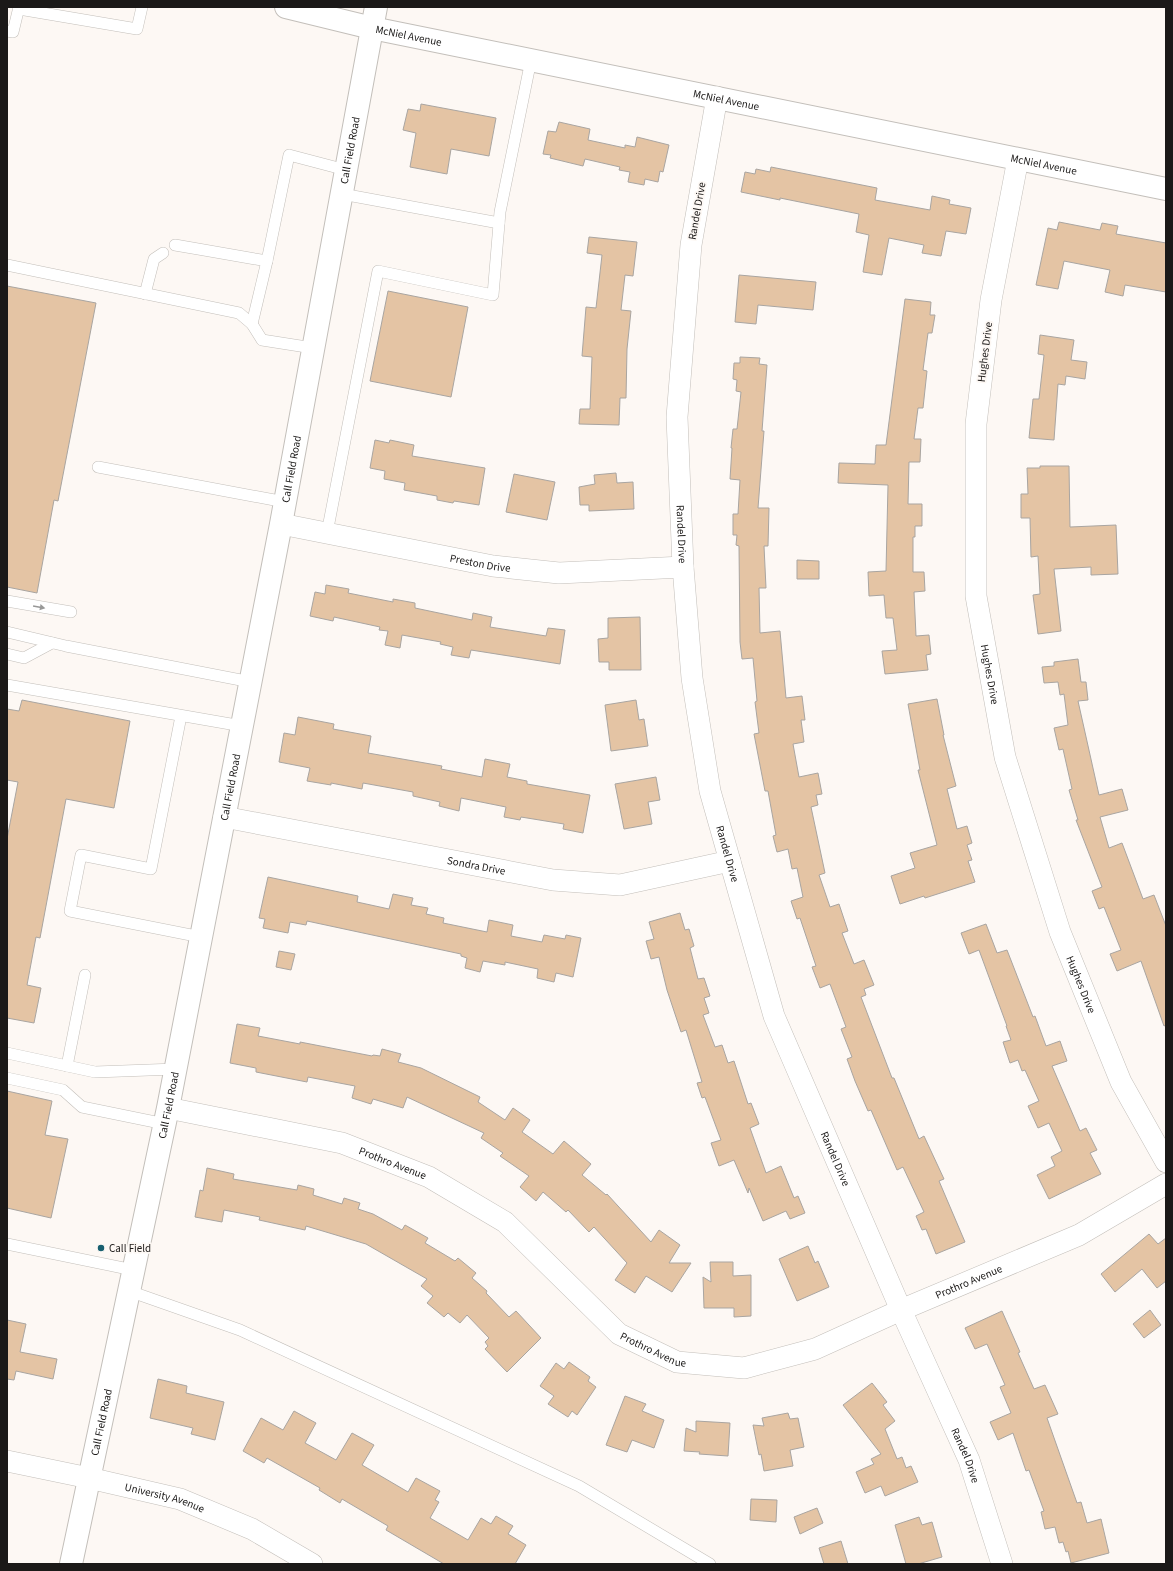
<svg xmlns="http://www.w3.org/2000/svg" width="1173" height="1571" font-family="'Source Sans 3',sans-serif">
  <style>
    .building { fill: #e4c4a4; stroke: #a9a5a1 }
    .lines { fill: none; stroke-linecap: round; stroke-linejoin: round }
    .lane-casing { stroke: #c3bfba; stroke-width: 12 }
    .street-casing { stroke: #c3bfba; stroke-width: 22 }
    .secondary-casing { stroke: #c3bfba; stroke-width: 24 }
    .lane { stroke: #fff; stroke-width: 11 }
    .street { stroke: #fff; stroke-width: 21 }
    .secondary { stroke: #fff; stroke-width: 22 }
    .oneway { fill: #989897 }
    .poi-dot { fill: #175f6f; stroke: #fdf8f4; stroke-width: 1.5 }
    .labels { text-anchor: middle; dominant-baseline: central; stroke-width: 3.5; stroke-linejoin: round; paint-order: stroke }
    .street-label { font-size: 11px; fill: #1b1918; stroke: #fdf8f4 }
    .poi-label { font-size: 11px; fill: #1b1918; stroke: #fdf8f4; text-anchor: start }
  </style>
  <rect width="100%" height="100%" fill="#fdf8f4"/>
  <g class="building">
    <polygon points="421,104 496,118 489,156 451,149 447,174 410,167 416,133 403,130 408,109 420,111"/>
    <polygon points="559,122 590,129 588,140 625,148 625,145 635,147 637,137 669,145 663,172 660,171 658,182 645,179 644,185 628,182 630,172 619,170 620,167 585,159 583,166 550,158 551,155 543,154 548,131 556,132"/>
    <polygon points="771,167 877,188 875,200 930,210 932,196 950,200 949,204 971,208 966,234 946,231 941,256 922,253 924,245 889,238 882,275 863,272 869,235 856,232 859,214 780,198 780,200 741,192 745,172 755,174 756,169 770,172"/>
    <polygon points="1059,222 1100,230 1102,223 1118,226 1116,234 1166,243 1166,292 1125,285 1123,296 1105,292 1110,270 1064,261 1058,289 1036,285 1048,228 1057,230"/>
    <polygon points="589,237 637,242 633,276 625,275 621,310 631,311 627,349 626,398 620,398 619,425 579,424 580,409 590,409 592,357 582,356 586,307 596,308 602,255 587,253"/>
    <polygon points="739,275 816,282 813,310 758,305 756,324 735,322"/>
    <polygon points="7,286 96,303 58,501 54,500 37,593 7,587"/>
    <polygon points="388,291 468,307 451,397 370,381"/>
    <polygon points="905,299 931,302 930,315 935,315 932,333 928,333 923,370 927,371 923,408 918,408 914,439 921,439 920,462 909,462 908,504 922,504 922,526 915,526 915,537 913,537 913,572 924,572 925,591 914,592 916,636 929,635 931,654 926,655 928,670 885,674 882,651 897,650 893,618 886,618 884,595 869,596 868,572 886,571 888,485 838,483 839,463 875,464 876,445 886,445"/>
    <polygon points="1040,335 1074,340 1071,360 1087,362 1085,379 1066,376 1065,385 1058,384 1054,440 1029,438 1033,399 1039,399 1044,355 1038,354"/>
    <polygon points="740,357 760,358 759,364 767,365 762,431 764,431 758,508 769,508 768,546 764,546 766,588 759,588 760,633 780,631 786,698 802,696 805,720 801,720 804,742 793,744 799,777 818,773 822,794 816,795 818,805 811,807 825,873 819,875 830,907 839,904 848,931 842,933 854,964 864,960 874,985 864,989 866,995 861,997 892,1078 894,1078 919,1139 924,1136 944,1179 939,1181 965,1242 936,1254 926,1229 922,1230 916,1216 924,1212 903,1167 897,1170 871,1110 868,1111 855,1081 847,1059 852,1057 841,1029 846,1027 830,984 820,988 812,967 816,966 800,918 797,919 791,901 803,897 797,868 792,869 788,849 777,852 773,836 776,835 768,791 765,791 754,734 759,733 755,702 757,701 753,658 742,659 740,642 739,546 736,545 737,535 733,535 733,514 738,514 740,480 730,479 732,448 731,448 733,429 737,429 741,392 736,391 737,380 733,379 734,363 740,363"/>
    <polygon points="375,440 389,443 390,440 414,445 412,456 485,468 479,505 454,501 453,503 437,500 437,496 404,490 405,483 384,479 385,471 370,468"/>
    <polygon points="1040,466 1069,466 1070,527 1116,525 1118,574 1091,575 1091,567 1054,569 1061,631 1038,634 1033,595 1040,594 1038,556 1031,557 1030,518 1021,518 1021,494 1028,494 1027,468 1040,468"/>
    <polygon points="616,473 617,483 633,482 634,509 589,511 589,505 580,505 579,487 595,484 594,475"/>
    <polygon points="514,474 555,482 547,520 506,512"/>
    <polygon points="797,560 819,561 819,579 797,579"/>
    <polygon points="326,585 349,589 348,593 393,602 393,599 415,603 415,608 472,620 473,613 492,617 490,627 546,636 548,628 565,630 560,664 471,650 469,658 451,655 453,647 440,644 441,642 402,635 400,648 385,645 388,631 379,630 380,627 334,617 333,621 310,616 315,592 325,594"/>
    <polygon points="640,617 641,670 609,670 609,662 599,662 598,639 608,638 608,618"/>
    <polygon points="1078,659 1081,682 1086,682 1088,700 1078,701 1099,795 1122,789 1128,810 1100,817 1109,848 1122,843 1143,899 1154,895 1166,926 1166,1025 1164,1026 1141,961 1117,971 1110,954 1121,950 1104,907 1099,909 1092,891 1102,887 1076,820 1078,820 1069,790 1072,789 1063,749 1059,750 1054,728 1068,725 1064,694 1060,695 1058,682 1044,683 1042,667 1054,666 1054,662"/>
    <polygon points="937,699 944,735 943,735 956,786 947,789 957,829 967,826 972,843 967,845 972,860 968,861 975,882 925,898 924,896 900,904 891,876 915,868 910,853 937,845 918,770 920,770 908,704"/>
    <polygon points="22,700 130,721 114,808 66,799 40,938 36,937 27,985 41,988 34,1023 7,1018 7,839 18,782 7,780 7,709 19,711"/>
    <polygon points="636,700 639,720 644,719 648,746 611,751 605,705"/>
    <polygon points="298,717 334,724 333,729 371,736 368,753 442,766 441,769 482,777 485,759 510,764 507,777 527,781 527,784 590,795 583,833 563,829 564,824 521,817 520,820 504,817 506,807 461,798 459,811 439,806 440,802 413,796 413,792 363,783 362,789 331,783 331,785 307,781 310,768 279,762 284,733 295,735"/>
    <polygon points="656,777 660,800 648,802 652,824 624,829 615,784"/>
    <polygon points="268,877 358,896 357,902 389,909 393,894 413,898 411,905 428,908 426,914 444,918 443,923 487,932 489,920 513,925 511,936 542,942 544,935 565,939 566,935 581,938 573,977 556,973 554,982 537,978 538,969 505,962 505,965 483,961 480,972 465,968 467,958 461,956 461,954 307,921 306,925 290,922 288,933 263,928 265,919 259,918"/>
    <polygon points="680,913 685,930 689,929 694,946 690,948 698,979 704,978 710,996 704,998 709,1013 703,1015 715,1047 722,1045 728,1063 734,1061 748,1104 751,1103 759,1124 750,1128 766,1173 781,1166 794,1198 798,1196 805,1213 790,1219 786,1211 763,1221 749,1188 748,1193 734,1160 719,1166 711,1143 721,1140 705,1097 702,1098 697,1083 702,1082 686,1030 681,1032 667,990 659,957 651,959 646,941 654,939 649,922"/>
    <polygon points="986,924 997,953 1007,950 1033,1017 1035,1016 1046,1046 1060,1041 1067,1061 1052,1066 1080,1131 1086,1128 1097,1150 1090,1153 1101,1174 1049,1199 1037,1175 1055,1166 1051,1157 1062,1151 1049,1123 1038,1128 1028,1106 1039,1101 1025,1070 1022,1071 1018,1060 1010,1063 1003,1042 1011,1040 1006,1026 1007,1026 979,950 969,954 961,933"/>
    <polygon points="279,951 295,954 291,970 276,967"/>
    <polygon points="237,1024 260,1028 258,1036 300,1044 300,1042 372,1056 373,1055 380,1056 382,1049 401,1054 398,1062 421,1068 480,1097 478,1102 505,1120 513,1108 530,1120 522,1132 553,1154 564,1141 591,1164 582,1175 606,1195 607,1194 651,1242 659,1230 680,1245 669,1263 691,1263 672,1292 646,1276 635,1293 615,1280 627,1263 594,1227 589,1232 568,1210 566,1212 543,1192 536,1201 520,1187 529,1176 500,1156 503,1153 481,1138 484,1133 407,1097 403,1108 373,1099 371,1104 352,1098 355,1086 308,1077 307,1082 256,1072 256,1068 230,1063"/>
    <polygon points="7,1091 52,1101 45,1135 68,1139 51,1218 7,1208"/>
    <polygon points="207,1168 234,1174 233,1179 297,1190 298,1185 314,1189 313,1195 342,1204 344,1198 360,1203 358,1209 373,1214 402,1230 405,1225 428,1238 425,1243 455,1261 458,1258 476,1273 472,1278 487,1291 486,1293 509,1317 516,1311 541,1338 507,1372 485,1349 488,1346 485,1342 489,1338 467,1315 460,1323 448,1313 444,1317 427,1303 433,1296 421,1286 427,1279 366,1244 306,1226 305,1230 259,1220 260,1217 224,1210 222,1222 195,1217 200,1190 203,1191"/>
    <polygon points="1149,1234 1158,1244 1166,1238 1166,1281 1157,1288 1142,1269 1115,1292 1101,1274"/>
    <polygon points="808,1246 815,1263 818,1261 829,1287 797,1301 779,1259"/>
    <polygon points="710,1262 733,1262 733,1276 751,1275 751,1316 734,1317 734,1308 704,1308 703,1277 711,1282"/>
    <polygon points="1150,1310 1161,1325 1144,1338 1133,1324"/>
    <polygon points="1002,1311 1020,1352 1018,1353 1034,1389 1045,1385 1058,1414 1047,1418 1077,1503 1081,1502 1087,1523 1101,1519 1109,1553 1071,1563 1068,1551 1066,1552 1063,1542 1059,1543 1055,1527 1045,1529 1041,1512 1044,1511 1029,1470 1026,1471 1013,1433 998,1440 990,1422 1011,1413 1000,1387 1005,1385 987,1344 975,1349 965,1328"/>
    <polygon points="7,1320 26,1324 20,1352 57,1359 53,1379 16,1371 14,1380 7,1379"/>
    <polygon points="569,1362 590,1377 588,1381 596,1387 577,1415 572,1411 568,1417 548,1404 554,1396 540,1386 556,1363 564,1369"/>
    <polygon points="158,1379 187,1386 186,1393 224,1402 215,1440 191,1434 193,1428 150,1418"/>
    <polygon points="872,1383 887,1402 883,1405 895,1421 885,1429 897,1459 902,1457 906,1468 911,1466 918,1482 885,1496 881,1486 865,1493 856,1472 874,1464 871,1459 881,1454 843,1405"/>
    <polygon points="625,1396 646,1404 642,1411 664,1420 654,1448 632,1440 627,1452 606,1445"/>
    <polygon points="294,1411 316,1423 305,1443 336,1460 352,1433 374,1445 362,1465 408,1492 416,1478 440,1491 435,1500 439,1502 430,1518 468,1540 481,1518 491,1524 496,1516 513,1526 508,1534 526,1545 515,1564 444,1564 386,1530 388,1526 342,1499 340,1503 319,1490 320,1488 267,1458 264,1463 243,1451 261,1418 283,1430"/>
    <polygon points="788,1413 790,1419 798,1418 804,1447 790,1450 793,1466 764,1471 761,1454 759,1455 753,1425 764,1426 762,1418"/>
    <polygon points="696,1421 730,1423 728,1456 699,1454 700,1452 684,1451 686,1428 696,1432"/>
    <polygon points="751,1499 777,1500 776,1522 750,1520"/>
    <polygon points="817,1508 823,1523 800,1534 794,1517"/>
    <polygon points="919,1517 922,1525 932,1522 942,1557 918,1564 906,1564 895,1525"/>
    <polygon points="841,1541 848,1564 824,1564 819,1548"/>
  </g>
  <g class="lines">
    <defs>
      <g id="lane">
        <polyline points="19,9 137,29 142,7"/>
        <polyline points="7,31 13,32 19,7"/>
        <polyline points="342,194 499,223"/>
        <polyline points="175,245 267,261"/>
        <polyline points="7,265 239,313 252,324 262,340 313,348"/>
        <polyline points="145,294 154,259 163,253"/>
        <polyline points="252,324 267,261 289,155 346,170"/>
        <polyline points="98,467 285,502"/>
        <polyline points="327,533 378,271 493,295 500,212 531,60"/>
        <polyline points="7,601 71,612"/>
        <polyline points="7,632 66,646 251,682"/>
        <polyline points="7,654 24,658 52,643"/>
        <polyline points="7,685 242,726"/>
        <polyline points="181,716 151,869 81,855 70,911 201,937"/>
        <polyline points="7,1053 95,1072 176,1069"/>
        <polyline points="67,1066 85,975"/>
        <polyline points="7,1078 63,1090 82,1107 165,1124"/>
        <polyline points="7,1244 133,1270"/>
        <polyline points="129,1291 240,1330 579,1486 710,1564"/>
      </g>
      <g id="street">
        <path id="s1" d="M717 97 691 245 677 417 683 567 692 678 710 791 774 1016 901 1310 969 1460 1002 1564"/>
        <path id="s2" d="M1018 159 991 300 976 424V596L1005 757 1060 932 1121 1082 1166 1162"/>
        <path id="s3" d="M281 524 493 566 559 573 683 567"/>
        <path id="s4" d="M224 817 553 880 620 885 730 861"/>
        <path id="s5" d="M168 1108 342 1143 429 1177 505 1222 619 1334 677 1362 744 1368 815 1349 901 1310 1079 1235 1166 1184"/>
        <path id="s6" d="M7 1461 89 1478 180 1499 252 1529 312 1564"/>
      </g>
      <g id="secondary">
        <path id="s7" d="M286 7 372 28 1166 189"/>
        <path id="s8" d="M71 1564 168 1108 281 524 376 7"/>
      </g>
    </defs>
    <use href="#lane" class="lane-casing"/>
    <use href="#street" class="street-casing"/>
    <use href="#secondary" class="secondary-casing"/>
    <use href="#lane" class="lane"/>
    <use href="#street" class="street"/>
    <use href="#secondary" class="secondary"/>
  </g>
  <defs><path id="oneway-solid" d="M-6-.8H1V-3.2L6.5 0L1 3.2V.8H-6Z"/></defs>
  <use class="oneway" href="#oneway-solid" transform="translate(39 607) rotate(10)"/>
  <circle class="poi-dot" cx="101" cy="1248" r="4"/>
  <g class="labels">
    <g class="street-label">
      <text stroke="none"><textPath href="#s7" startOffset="126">McNiel Avenue</textPath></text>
      <text stroke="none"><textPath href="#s7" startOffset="450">McNiel Avenue</textPath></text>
      <text stroke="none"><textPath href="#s8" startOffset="1441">Call Field Road</textPath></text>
      <text stroke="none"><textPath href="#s7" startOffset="774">McNiel Avenue</textPath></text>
      <text transform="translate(697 211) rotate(-80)">Randel Drive</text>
      <text transform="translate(985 352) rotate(-83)">Hughes Drive</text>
      <text stroke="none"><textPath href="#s8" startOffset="1117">Call Field Road</textPath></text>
      <text stroke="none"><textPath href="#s1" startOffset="440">Randel Drive</textPath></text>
      <text stroke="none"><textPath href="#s3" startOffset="203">Preston Drive</textPath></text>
      <text stroke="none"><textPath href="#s2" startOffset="520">Hughes Drive</textPath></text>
      <text stroke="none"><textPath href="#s8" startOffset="793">Call Field Road</textPath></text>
      <text stroke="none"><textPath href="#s1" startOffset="764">Randel Drive</textPath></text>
      <text stroke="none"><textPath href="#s4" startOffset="257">Sondra Drive</textPath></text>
      <text stroke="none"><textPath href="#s2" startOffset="844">Hughes Drive</textPath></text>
      <text stroke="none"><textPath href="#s8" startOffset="469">Call Field Road</textPath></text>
      <text stroke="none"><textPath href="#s1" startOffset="1088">Randel Drive</textPath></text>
      <text stroke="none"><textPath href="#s5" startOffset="232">Prothro Avenue</textPath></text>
      <text stroke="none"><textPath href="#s5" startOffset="892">Prothro Avenue</textPath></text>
      <text stroke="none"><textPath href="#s5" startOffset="557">Prothro Avenue</textPath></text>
      <text stroke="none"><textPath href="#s8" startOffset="145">Call Field Road</textPath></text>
      <text stroke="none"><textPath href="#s1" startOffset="1412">Randel Drive</textPath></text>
      <text stroke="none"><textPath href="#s6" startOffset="162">University Avenue</textPath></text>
    </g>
    <g class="poi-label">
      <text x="109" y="1248">Call Field</text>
    </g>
  </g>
  <rect width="1173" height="1571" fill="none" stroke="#1b1918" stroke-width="16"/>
</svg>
